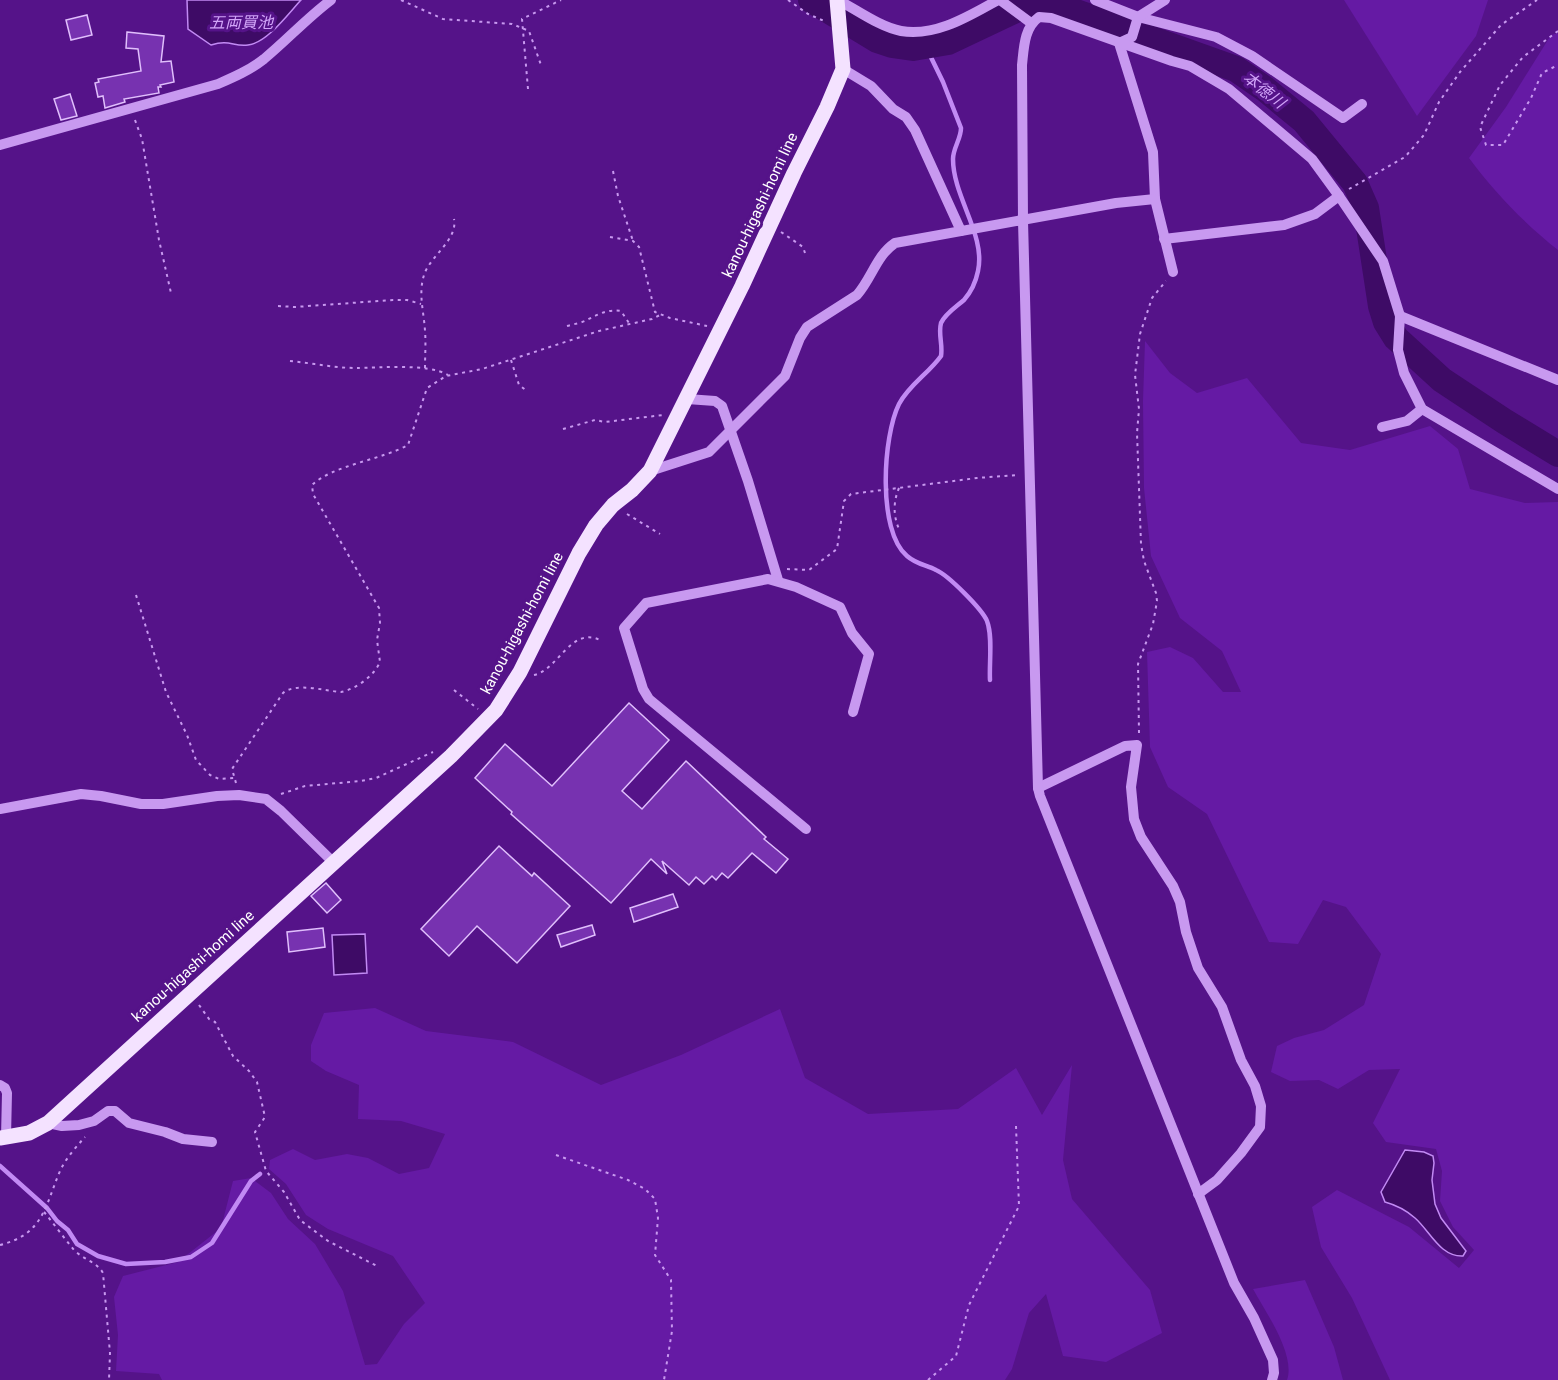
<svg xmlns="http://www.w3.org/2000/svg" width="1558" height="1380" font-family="Roboto,'Noto Sans JP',sans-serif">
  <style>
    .green { fill: #651aa4 }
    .water { fill: #3e0b66; stroke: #c28af4; stroke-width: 1.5 }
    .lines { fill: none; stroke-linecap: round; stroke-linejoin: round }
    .stream { stroke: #c28af4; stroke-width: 4.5 }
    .river { stroke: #3e0b66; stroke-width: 26 }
    .building { fill: #7732b0; stroke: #e0bffc; stroke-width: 1.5 }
    .path { stroke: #c899f0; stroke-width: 2; stroke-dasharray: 3 4.5; stroke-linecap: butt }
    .minor { stroke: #c899f0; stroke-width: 10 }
    .major { stroke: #f4e2ff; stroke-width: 15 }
    .labels { text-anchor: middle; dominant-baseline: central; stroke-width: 6; stroke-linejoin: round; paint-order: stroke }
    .street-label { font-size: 15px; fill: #fff; stroke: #551389 }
    .water-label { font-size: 16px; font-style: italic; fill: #d1a4f8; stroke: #551389 }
  </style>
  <rect width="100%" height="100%" fill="#551389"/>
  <g class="green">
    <polygon points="1344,0 1488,0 1476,36 1417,116"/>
    <path d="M1558 33V250C1524 223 1495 193 1469 158L1506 107 1551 35Z"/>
    <polygon points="1145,341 1170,373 1197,393 1247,378 1301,443 1350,450 1430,426 1458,449 1470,489 1525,503 1558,502 1558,1380 1390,1380 1352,1298 1321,1247 1312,1207 1337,1190 1409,1227 1459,1268 1474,1250 1453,1227 1440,1201 1442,1171 1436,1149 1386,1142 1373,1123 1400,1069 1369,1070 1338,1089 1319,1080 1290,1081 1271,1072 1277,1046 1294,1038 1324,1030 1364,1005 1381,954 1346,907 1323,900 1298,944 1269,942 1207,814 1168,787 1150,747 1147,652 1170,647 1193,658 1223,692 1241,692 1222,651 1180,618 1151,556 1144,488 1143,401"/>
    <polygon points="375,1008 426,1031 513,1042 601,1085 681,1055 780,1009 805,1078 868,1114 958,1109 1016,1068 1042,1115 1072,1065 1063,1160 1072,1199 1150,1290 1162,1333 1106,1362 1063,1356 1046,1294 1029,1313 1012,1369 1005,1380 162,1380 159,1374 116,1371 118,1335 114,1297 123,1276 178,1262 221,1228 233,1181 251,1178 271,1193 288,1219 315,1244 343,1291 365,1365 377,1364 404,1324 425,1303 393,1256 328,1229 306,1215 286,1184 269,1169 270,1160 293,1149 315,1160 347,1154 368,1158 399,1174 429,1168 445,1134 401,1121 358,1119 359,1085 326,1071 311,1061 311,1045 324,1013"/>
    <path d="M1305 1280 1334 1347 1343 1380H1287C1296 1355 1265 1311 1253 1289Z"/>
  </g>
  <g class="water">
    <path d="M187 0H301C288 14 267 43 248 45 233 47 230 39 211 45L188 29Z"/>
    <polygon points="365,934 367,973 334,975 332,935"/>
    <path d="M1405 1150 1424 1152 1433 1156 1434 1163 1432 1180 1435 1204 1441 1218 1466 1251 1463 1256C1440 1257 1430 1231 1415 1218 1406 1210 1396 1205 1385 1202L1381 1192Z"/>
  </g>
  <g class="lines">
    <g class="stream">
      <path d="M926 47 943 82 961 128C961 139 953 148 953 159 953 197 986 235 978 271 976 281 971 292 964 300 956 307 945 314 941 323 938 334 943 345 941 356 929 373 909 385 899 404 883 436 877 531 907 556 916 564 926 565 936 570 948 575 982 609 987 621 993 636 989 664 990 680"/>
      <polyline points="0,1166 47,1208 57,1221 68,1230 77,1244 98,1256 126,1264 165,1262 191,1257 212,1243 251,1181 260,1174"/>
    </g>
    <polyline class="river" points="811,0 877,40 892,45 913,48 948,42 1024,6 1045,4 1059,6 1236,69 1265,89 1304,121 1355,183 1366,208 1381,306 1386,322 1396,338 1442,380 1504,421 1558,454"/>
  </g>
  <g class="building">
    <polygon points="87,15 92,35 71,40 66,20"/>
    <polygon points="127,32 164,36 161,62 171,61 174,82 160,85 161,87 158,87 159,93 124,99 125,102 105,108 103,96 98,97 95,83 99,82 98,79 141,71 138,49 126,48"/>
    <polygon points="70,94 77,116 61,120 54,99"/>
    <polygon points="629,703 669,740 622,791 642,809 686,761 766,837 764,839 788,859 776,873 752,853 728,878 722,873 716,880 712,876 704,884 696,877 689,885 662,861 667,874 651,859 611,903 511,814 512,812 475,778 505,744 552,786"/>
    <polygon points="499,846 532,876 534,873 570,906 517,963 477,926 449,956 421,929"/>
    <polygon points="326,883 341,900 327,913 311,896"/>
    <polygon points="673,894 678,907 634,922 630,908"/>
    <polygon points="592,925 595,935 561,947 557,935"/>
    <polygon points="323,928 325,947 289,952 287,932"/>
  </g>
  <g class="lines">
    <g class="path">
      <polyline points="401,0 443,19 512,24 529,31 541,65"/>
      <polyline points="788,0 808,14 824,21"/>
      <polyline points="1558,31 1523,57 1500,85 1480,127 1486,145 1503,145 1531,98 1542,73 1558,65"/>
      <polyline points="528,89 522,19 561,0"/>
      <polyline points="135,120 142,139 159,240 171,293"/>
      <polyline points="613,171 618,196 633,241"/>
      <polyline points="1349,189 1405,157 1424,135 1439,102 1460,72 1501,25 1537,0"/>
      <polyline points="781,232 803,247 805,253"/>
      <polyline points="610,237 633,241 639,247 655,312 670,318 707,326"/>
      <polyline points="278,306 295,307 393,300 407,300 421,304"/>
      <path d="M567 326C574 324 581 323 587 320 598 314 608 309 621 311L629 323"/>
      <polyline points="511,360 519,385 527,391"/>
      <path d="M290 361C312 363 334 368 356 368 379 368 428 363 448 375"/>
      <path d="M425 368C425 356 426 343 425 331 424 312 418 294 424 275 430 256 458 240 454 219"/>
      <polyline points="563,429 595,420 605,422 663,415"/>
      <path d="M899 488C893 502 893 517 900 531"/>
      <polyline points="627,514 660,534"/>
      <polyline points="787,569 809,570 837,549 844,501 851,494 977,478 1017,475"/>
      <polyline points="136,595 166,692 187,735 196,760 210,775 219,779 235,778"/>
      <path d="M534 675C558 670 571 626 600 640"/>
      <polyline points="454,690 478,709"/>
      <polyline points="1139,733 1138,664 1153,624 1157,601 1156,593 1144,561 1141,544 1137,433 1139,409 1135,375 1140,334 1152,298 1166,281"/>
      <path d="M236 783 232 769 283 693C296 682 325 691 341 692 356 689 374 676 380 662L377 640 380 623 379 608 313 494 312 485C333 465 381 460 408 445L427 388 446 376 482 369 599 331 652 319 660 315"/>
      <polyline points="281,794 305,786 361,781 376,778 433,752"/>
      <polyline points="199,1005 209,1019 215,1022 233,1056 249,1071 257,1082 265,1117 255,1132 266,1171 284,1192 300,1220 328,1241 377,1266"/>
      <polyline points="556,1155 628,1180 645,1189 655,1199 658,1218 655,1255 671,1280 672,1331 664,1380"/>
      <path d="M44 1212C54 1224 64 1238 74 1250 84 1260 97 1262 103 1273L110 1353 109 1380"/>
      <path d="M0 1245C44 1234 45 1206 60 1171 66 1158 76 1147 85 1137"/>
      <polyline points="928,1380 956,1356 969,1305 1019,1206 1016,1126"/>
    </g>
    <g class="minor">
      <path d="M838 0C857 10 880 27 901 31 936 37 969 16 998 0"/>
      <polyline points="1000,0 1031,23"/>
      <polyline points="1095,0 1138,17 1216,37 1252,56 1343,118 1362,104"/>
      <polyline points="1119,43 1153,152 1155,199 1173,272"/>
      <polyline points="1119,43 1132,37 1138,17 1165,0"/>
      <polyline points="843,69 871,86 893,109 906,117 915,130 961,231"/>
      <path d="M0 145 218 84C234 77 250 70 264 59 287 40 307 18 331 0"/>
      <polyline points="1164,239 1284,225 1315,214 1339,196"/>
      <polyline points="1400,316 1558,380"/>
      <polyline points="687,399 715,401 722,406 748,481 778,580"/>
      <polyline points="1382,427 1407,421 1422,409"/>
      <path d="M650 471 709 452 785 376 800 338 807 327 857 295C872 278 876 256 895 243L1116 203 1155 199"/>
      <polyline points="1038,788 1125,746 1137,745 1131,787 1134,819 1141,837 1173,886 1180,902 1186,932 1198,968 1222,1007 1241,1060 1255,1086 1261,1106 1260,1127 1241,1153 1217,1180 1198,1194"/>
      <polyline points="0,809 81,794 101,796 141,804 163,804 217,796 239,795 266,799 281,811 333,862"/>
      <polyline points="806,829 649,699 643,689 624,628 646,603 768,579 796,587 840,607 852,633 869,654 853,712"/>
      <polyline points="0,1085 5,1088 7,1093 6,1137"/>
      <polyline points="48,1123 62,1126 79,1125 94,1121 108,1111 115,1111 129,1123 165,1132 183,1139 212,1142"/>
      <path d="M1272 1380 1274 1373 1273 1360 1254 1318 1234 1283 1040 796 1038 788 1023 221 1022 65C1024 47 1024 28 1039 17L1051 18 1172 61 1190 66 1229 89 1312 159 1339 196 1383 261 1400 316 1398 350 1404 373 1422 409 1558 489"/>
    </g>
    <polyline class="major" points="0,1138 29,1133 48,1123 451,756 496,710 520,672 579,553 596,525 613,505 632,490 650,471 742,286 794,173 827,107 843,69 837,0"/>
  </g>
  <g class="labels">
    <g class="street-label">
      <text transform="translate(760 205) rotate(-65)">kanou-higashi-homi line</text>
      <text transform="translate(522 623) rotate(-62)">kanou-higashi-homi line</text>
      <text transform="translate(193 966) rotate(-42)">kanou-higashi-homi line</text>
    </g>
    <g class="water-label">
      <text x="241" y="22">五両買池</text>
      <text transform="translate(1264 90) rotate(38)">本徳川</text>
    </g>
  </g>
</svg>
